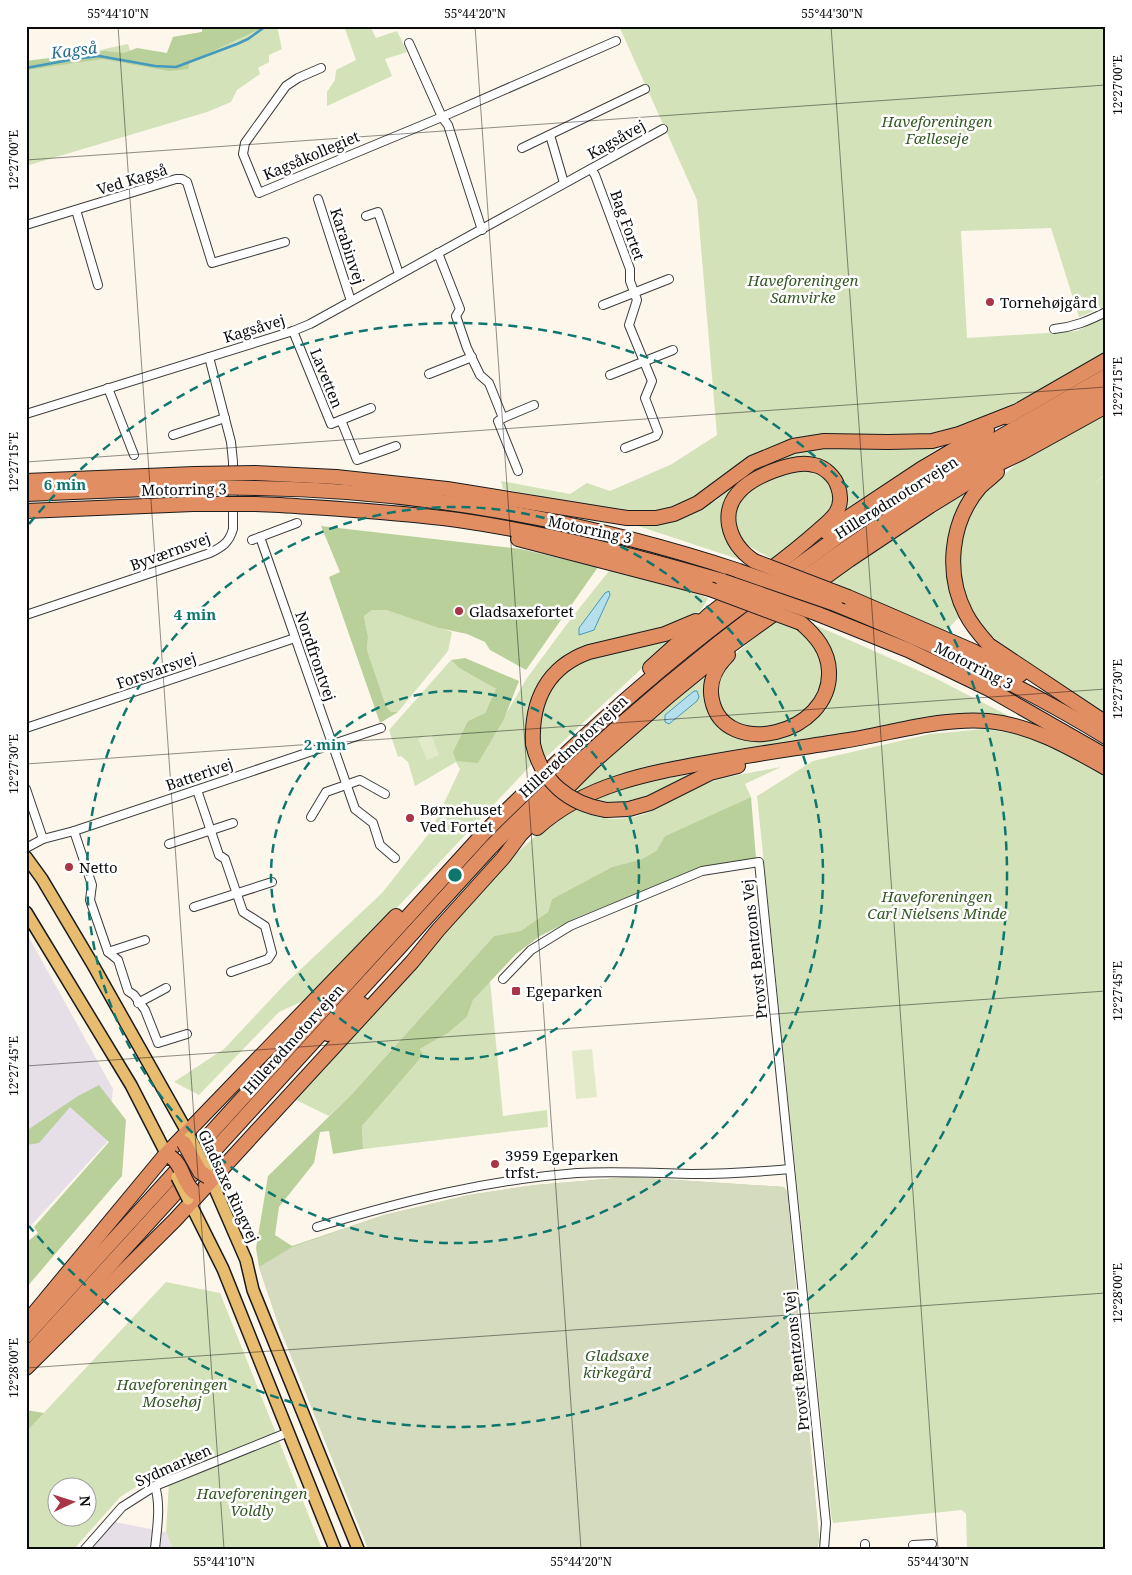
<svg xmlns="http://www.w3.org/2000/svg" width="1132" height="1575" font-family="'Noto Serif',serif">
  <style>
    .industrial { fill: #e6dfe8 }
    .green { fill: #d3e2b9; fill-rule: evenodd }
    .forest { fill: #b9d09a }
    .cemetery { fill: #d5dbbf }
    .pitch { fill: #e3eac9 }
    .water { fill: #b5dfed; stroke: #459abb }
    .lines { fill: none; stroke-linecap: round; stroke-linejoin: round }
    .stream { stroke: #459abb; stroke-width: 2.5 }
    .street-casing { stroke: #3d3d3d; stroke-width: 10 }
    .primary-casing { stroke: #1b1b1b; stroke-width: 14 }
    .highway-casing { stroke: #1b1b1b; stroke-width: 16 }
    .street { stroke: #fff; stroke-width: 8 }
    .primary { stroke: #e7bc6f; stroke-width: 11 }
    .highway { stroke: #e28e63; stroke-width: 14 }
    .primary-bridge-casing { stroke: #1b1b1b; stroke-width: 14; stroke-linecap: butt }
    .highway-bridge-casing { stroke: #1b1b1b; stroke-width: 16; stroke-linecap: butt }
    .primary-bridge { stroke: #e7bc6f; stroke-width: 11 }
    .highway-bridge { stroke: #e28e63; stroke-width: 14 }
    .ticks { fill: none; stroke: #0a0a0a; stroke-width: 1; stroke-opacity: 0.45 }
    .ring { fill: none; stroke: #0f766e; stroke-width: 2.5; stroke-dasharray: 9 6 }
    .poi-dot { fill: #a83548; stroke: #fff; stroke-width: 2 }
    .labels { text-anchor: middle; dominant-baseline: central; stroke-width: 5; stroke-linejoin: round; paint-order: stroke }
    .park-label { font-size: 15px; font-style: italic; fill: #355924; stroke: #fff }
    .street-label { font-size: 15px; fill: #0a0a0a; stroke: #fff }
    .poi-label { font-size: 15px; fill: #0a0a0a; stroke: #fff; text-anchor: start }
    .water-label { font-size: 16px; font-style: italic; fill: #246a8b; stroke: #fff }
    .centre { fill: #0f766e; stroke: #fff; stroke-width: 2.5 }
    .ring-label { font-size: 15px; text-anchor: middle; font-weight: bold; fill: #0f766e; stroke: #fff; stroke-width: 5; stroke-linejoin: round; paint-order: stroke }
    .neatline { fill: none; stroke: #0a0a0a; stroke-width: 2 }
    .ticks-label { font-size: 12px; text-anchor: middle; fill: #0a0a0a }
  </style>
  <rect width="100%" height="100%" fill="#fcf7ea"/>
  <g class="industrial">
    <polygon points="26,932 113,1089 107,1142 26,1231"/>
    <polygon points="115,1522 166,1532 173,1549 92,1549"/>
  </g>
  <g class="green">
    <polygon points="202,26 277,26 282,49 269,55 269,62 258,68 260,74 237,90 231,102 207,112 26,166 26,66 128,44 132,57 159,56 167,53 173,37 202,32"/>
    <polygon points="344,26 370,26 376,38 397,31 407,52 385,59 392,76 327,106 327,92 335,80 336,70 356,60"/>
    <polygon points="619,26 1106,26 1106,306 1079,317 1051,228 961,231 967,338 1077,331 1106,316 1106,354 985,419 929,437 801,439 777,445 752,456 685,504 654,513 628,512 574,504 503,489 501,481 570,494 587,483 610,491 672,464 717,435 697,200"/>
    <polygon points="1106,413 1106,472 1094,485 1106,473 1106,714 1010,650 989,634 978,621 963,591 959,538 971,509 985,490 1018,463"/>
    <polygon points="946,443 843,511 839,480 787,463 726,508 744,561 638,526 682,514 716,501 737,482 789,453 830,446"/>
    <polygon points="806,469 819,470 830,480 835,496 830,515 772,559 742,542 735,522 739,500 754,485 784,473"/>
    <polygon points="972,489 951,592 959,617 946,631 830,581"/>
    <path d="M609 571 664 583 708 598C706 602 703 608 700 611 695 614 688 617 683 620 631 648 559 629 533 695 523 718 524 741 531 765L314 996 279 1012 199 1095 174 1082 224 1049 286 983 382 893 431 831 460 769 456 762 415 786 408 762 401 756 398 757 389 730 451 660 459 668 496 689 485 713 468 721 477 763 527 678 573 616Z"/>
    <polygon points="372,610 386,610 452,632 448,651 398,712 391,712 386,706 367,650 368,637 364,616"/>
    <polygon points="776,620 808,633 822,663 823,684 815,702 801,718 777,729 737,728 724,717 716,698 717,678 727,661"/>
    <polygon points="813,624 935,678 1026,725 955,717 575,796 567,792 711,669 708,698 755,739 785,736 805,728 826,710 835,686 833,659 825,639"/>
    <polygon points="680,633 543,760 537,739 543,691 578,658"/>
    <polygon points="985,729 1029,736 1059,750 1106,777 1106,1549 967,1549 966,1514 962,1510 833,1523 831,1514 757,796 813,761 930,734"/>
    <path d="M781 767 745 784 751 797 665 836 656 851 642 859 612 867 552 899 548 912 521 932 494 936 352 1094 329 1116 294 1099C338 1050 381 1000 425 951 471 899 515 847 573 808 600 821 626 823 654 810 668 803 681 794 695 788 721 776 752 773 781 767Z"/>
    <polygon points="702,772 630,808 585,802 612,788"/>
    <polygon points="490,981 503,1116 547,1110 548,1127 363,1149 362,1126 422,1055 420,1049 448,1033 467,1017 473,1000"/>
    <path d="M166 1282 220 1293 322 1549H173L166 1532 169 1482 158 1473 120 1497 74 1549H26V1432ZM58 1488H88V1518H58Z"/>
  </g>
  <g class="forest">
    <polygon points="202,26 266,26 190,62 188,69 169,71 103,59 26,70 26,61 104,51 124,53 137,48 167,53 173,37 202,32"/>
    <polygon points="321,526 521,549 598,567 526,670 490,650 485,642 467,634 439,628 386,610 372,610 364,616 368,637 367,650 386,706 391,712 398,712 380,723 329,577 340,572"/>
    <polygon points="465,658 519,681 504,719 478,763 456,761 453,752 468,721 485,713 496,689 459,668 451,660"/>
    <polygon points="751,797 756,858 712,865 684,874 576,918 540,936 516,954 473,1000 467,1017 448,1033 420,1049 423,1055 362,1126 363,1149 333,1154 329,1131 320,1132 314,1163 279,1207 275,1235 292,1246 384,1215 469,1195 535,1185 630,1177 784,1187 787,1192 819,1539 817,1549 280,1329 259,1267 256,1248 268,1176 352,1094 494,936 521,931 548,912 552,899 612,867 642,859 656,851 665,836"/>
    <polygon points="99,1085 126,1120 122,1176 26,1288 26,1243 38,1233 34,1227 109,1142 70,1107 39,1143 26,1145 26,1131 78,1096"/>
    <polygon points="26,1410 44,1413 26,1432"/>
  </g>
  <polygon class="cemetery" points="630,1177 784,1187 787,1192 819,1539 817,1549 368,1549 280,1329 259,1267 292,1247 384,1215 469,1195 535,1185"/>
  <g class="pitch">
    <polygon points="431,734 439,755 427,760 418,739"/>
    <polygon points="592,1049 597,1097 576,1099 572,1051"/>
  </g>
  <g class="water">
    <polygon points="609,591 610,595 594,630 579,635 579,628 605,593"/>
    <polygon points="694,691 697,691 699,697 697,701 669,724 665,722 665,715"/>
  </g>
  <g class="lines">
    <polyline class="stream" points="26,68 75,59 99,56 155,66 176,67 237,44 248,39 266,26"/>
    <defs>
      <g id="street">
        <polyline points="409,43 442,117 448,125 482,230"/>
        <polyline points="321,68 298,78 286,86 245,143 243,154 259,193 442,117 616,41"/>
        <polyline points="550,135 564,183"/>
        <polyline points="522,148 645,89"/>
        <polyline points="591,169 595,175 630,269 630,281 637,300 629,325 652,381 645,398 658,432 656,436 625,448"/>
        <polyline points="318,199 351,301"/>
        <polyline points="76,210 98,285"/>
        <polyline points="366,216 378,212 399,274"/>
        <polyline points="26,225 176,179 182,179 187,182 212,263 285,242"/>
        <polyline points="438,253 460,309 456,316 467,348 480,375 489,383 503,418 498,421 518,471"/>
        <polyline points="603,305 669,279"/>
        <path d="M1054 329C1074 327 1088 321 1106 312"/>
        <polyline points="293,331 331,424 371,408"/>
        <polyline points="429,374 472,357"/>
        <polyline points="610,375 673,350"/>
        <polyline points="108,388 134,455"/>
        <polyline points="26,414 293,331 310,324 663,129"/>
        <polyline points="503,418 534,405"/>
        <polyline points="341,420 357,460 396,446"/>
        <polyline points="173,435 225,418"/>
        <polyline points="260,537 355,809 373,823 380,845 395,858"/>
        <polyline points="252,540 297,523"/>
        <path d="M26 615 210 553C222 547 229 543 233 529V462L231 442 209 357"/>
        <polyline points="26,728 295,638"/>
        <polyline points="26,789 43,839"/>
        <polyline points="197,790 219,855 225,859 243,912 265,926 272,953 268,959 231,972"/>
        <polyline points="311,817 326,792 360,780 385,794"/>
        <polyline points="74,831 92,885 90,900 108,952 118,960 128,991 134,995 145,1010 158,1043 187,1034"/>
        <polyline points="169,844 233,823"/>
        <polyline points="26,848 43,839 74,831 381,728"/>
        <polyline points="194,907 272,882"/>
        <polyline points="108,952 145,940"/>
        <polyline points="503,979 531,950 570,926 702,871 759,862 826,1523 824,1549"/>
        <polyline points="138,1003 166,988"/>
        <path d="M317 1227C402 1201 487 1180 577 1173 615 1171 653 1173 691 1174 724 1174 757 1172 790 1169"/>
        <path d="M155 1486C161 1506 157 1528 155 1549"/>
        <polyline points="865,1544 865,1549"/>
        <polyline points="913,1545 932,1544"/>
        <polyline points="85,1549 122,1507 155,1486 289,1432"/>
      </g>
      <g id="primary">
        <polyline points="26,857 42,879 93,965 190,1137"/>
        <polyline points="26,912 131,1085 169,1159"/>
        <polyline points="209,1175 246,1260 253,1290 358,1549"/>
        <polyline points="188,1199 223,1269 335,1549"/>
      </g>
      <g id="highway">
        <polyline points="1007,417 1106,360"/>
        <path d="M997 472C992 477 985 482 980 487 950 522 945 574 966 614 972 626 981 636 989 645L1106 723"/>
        <polyline points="255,473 336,477 447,489 627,518 656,518 674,514 698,503 752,463 793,446 824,441 888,442 932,441 959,434 1015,412"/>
        <polyline points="26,481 194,474"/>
        <path d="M256 488C417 490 585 520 739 571"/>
        <polyline points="26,494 194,487"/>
        <path d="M255 504 280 505C339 509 399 512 458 520 548 533 636 556 723 581"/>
        <polyline points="26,511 193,504"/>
        <polyline points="826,532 921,469 987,430"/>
        <polyline points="518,539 710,589"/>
        <path d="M754 561C741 552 732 541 729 525 727 513 730 502 738 493 751 477 794 459 814 465 825 467 835 477 838 487 841 495 841 505 836 513 832 519 826 524 820 529 802 545 783 560 764 574"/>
        <polyline points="778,580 861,520 913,487 1106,376"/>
        <polyline points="848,597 973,651 1020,675"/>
        <path d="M835 604C929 642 1020 684 1106 737"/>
        <polyline points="818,614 908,650 989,689 1106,756"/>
        <path d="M728 655C715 668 708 682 712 700 724 760 832 735 829 671 828 650 816 636 801 623"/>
        <polyline points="650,668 710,614 740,591"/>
        <path d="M533 744C531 701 547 667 589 652L665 634 696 621"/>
        <polyline points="606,810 629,809 650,803 710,773 738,766"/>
        <path d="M537 828C586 784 649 773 711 762 755 754 799 748 842 741 890 734 939 717 988 721 1031 725 1069 747 1106 768"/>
        <polyline points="328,1034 339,1026 362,1004"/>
        <polyline points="26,1323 166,1154 396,916"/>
        <path d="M26 1336 483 834C568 749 657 667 754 597"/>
        <path d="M26 1357 490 848C620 716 759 603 915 502 934 489 955 478 975 466 1018 441 1062 416 1106 391"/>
        <polyline points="26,1368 175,1220 412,962 438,930 503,858 521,834 592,763 671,694 731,645 849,560 930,506 998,464 1021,453 1106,406"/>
      </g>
    </defs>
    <use href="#street" class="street-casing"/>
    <use href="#primary" class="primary-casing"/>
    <use href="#highway" class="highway-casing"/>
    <use href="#street" class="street"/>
    <use href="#primary" class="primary"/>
    <use href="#highway" class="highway"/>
    <defs>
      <g id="primary-bridge">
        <polyline points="190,1137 209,1175"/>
        <polyline points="177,1177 188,1199"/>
      </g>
      <g id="highway-bridge">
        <polyline points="194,474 255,473"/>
        <polyline points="194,487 256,488"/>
        <polyline points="193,504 255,504"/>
        <polyline points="754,561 848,597"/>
        <polyline points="739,571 835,604"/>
        <polyline points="723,581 818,614"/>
        <polyline points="710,589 801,623"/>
        <path d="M533 744C541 781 569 804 606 810"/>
        <polyline points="184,1143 200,1172 208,1177"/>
        <path d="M171 1157C183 1165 183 1183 194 1192"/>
      </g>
    </defs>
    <use href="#primary-bridge" class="primary-bridge-casing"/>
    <use href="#highway-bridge" class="highway-bridge-casing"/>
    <use href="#primary-bridge" class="primary-bridge"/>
    <use href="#highway-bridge" class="highway-bridge"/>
  </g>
  <path class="ticks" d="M118 26 224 1549M475 26 581 1549M831 26 938 1549M26 160 1106 85M26 462 1106 387M26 764 1106 689M26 1066 1106 991M26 1368 1106 1293"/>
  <g class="ring">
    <circle cx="455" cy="875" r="184"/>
    <circle cx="455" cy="875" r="368"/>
    <path d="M29 524A552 552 0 1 1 29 1226"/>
  </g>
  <g class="poi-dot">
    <circle cx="990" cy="302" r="5"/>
    <circle cx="459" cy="611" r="5"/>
    <circle cx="410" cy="818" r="5"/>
    <circle cx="69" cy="867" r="5"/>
    <rect x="511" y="986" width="10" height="10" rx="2.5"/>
    <circle cx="495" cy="1164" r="5"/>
  </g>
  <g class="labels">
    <g class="park-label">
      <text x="937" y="121">Haveforeningen<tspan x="937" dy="17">Fælleseje</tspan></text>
      <text x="803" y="280">Haveforeningen<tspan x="803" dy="17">Samvirke</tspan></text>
      <text x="937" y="896">Haveforeningen<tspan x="937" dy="17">Carl Nielsens Minde</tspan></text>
      <text x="617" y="1355">Gladsaxe<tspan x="617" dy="17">kirkegård</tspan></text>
      <text x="172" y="1384">Haveforeningen<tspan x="172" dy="17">Mosehøj</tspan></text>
      <text x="252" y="1493">Haveforeningen<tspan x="252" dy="17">Voldly</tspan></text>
    </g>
    <g class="street-label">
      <text transform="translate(616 139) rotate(-29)">Kagsåvej</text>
      <text transform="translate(311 155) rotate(-23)">Kagsåkollegiet</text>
      <text transform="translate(132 179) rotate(-17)">Ved Kagså</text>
      <text transform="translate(628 225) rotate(70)">Bag Fortet</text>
      <text transform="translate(348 246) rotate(72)">Karabinvej</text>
      <text transform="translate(254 328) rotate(-17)">Kagsåvej</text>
      <text transform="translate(327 378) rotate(68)">Lavetten</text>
      <text transform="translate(184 489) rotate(-1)">Motorring 3</text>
      <text transform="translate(896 497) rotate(-32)">Hillerødmotorvejen</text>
      <text transform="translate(590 529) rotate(12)">Motorring 3</text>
      <text transform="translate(170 551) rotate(-20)">Byværnsvej</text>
      <text transform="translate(316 656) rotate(71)">Nordfrontvej</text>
      <text transform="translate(974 665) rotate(27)">Motorring 3</text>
      <text transform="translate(156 670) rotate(-19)">Forsvarsvej</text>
      <text transform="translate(573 746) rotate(-43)">Hillerødmotorvejen</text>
      <text transform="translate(199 774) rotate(-19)">Batterivej</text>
      <text transform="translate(754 949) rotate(-96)">Provst Bentzons Vej</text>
      <text transform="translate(293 1039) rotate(-48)">Hillerødmotorvejen</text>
      <text transform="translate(229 1186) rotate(65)">Gladsaxe Ringvej</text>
      <text transform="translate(796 1361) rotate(-96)">Provst Bentzons Vej</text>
      <text transform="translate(173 1465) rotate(-24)">Sydmarken</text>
    </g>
    <g class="poi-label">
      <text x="1000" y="302">Tornehøjgård</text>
      <text x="469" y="611">Gladsaxefortet</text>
      <text x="420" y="809">Børnehuset<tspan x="420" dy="17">Ved Fortet</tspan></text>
      <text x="79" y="867">Netto</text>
      <text x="526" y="991">Egeparken</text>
      <text x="505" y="1155">3959 Egeparken<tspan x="505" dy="17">trfst.</tspan></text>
    </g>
    <g class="water-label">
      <text transform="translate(74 50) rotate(-7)">Kagså</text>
    </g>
  </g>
  <circle cx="455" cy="875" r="8" class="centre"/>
  <g class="ring-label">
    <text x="65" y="490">6 min</text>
    <text x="195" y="620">4 min</text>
    <text x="325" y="750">2 min</text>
  </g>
  <rect width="1132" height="1575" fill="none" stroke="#ffffff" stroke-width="55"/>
  <g transform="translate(72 1502) rotate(86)"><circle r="24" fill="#ffffff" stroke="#9d9d9d"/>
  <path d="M0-4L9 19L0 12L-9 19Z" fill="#a83548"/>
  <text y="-8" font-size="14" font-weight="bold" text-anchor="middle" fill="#0a0a0a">N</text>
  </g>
  <rect x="28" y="28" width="1076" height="1520" class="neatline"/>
  <g class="ticks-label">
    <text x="118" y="18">55°44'10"N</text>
    <text x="475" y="18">55°44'20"N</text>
    <text x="832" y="18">55°44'30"N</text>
    <text transform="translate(1118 85) rotate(-90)" y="4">12°27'00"E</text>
    <text transform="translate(14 160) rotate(-90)" y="4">12°27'00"E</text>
    <text transform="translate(1118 387) rotate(-90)" y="4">12°27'15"E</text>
    <text transform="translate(14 462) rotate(-90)" y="4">12°27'15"E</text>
    <text transform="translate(1118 689) rotate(-90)" y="4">12°27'30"E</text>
    <text transform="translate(14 764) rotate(-90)" y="4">12°27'30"E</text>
    <text transform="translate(1118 991) rotate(-90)" y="4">12°27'45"E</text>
    <text transform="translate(14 1066) rotate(-90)" y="4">12°27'45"E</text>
    <text transform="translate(1118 1293) rotate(-90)" y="4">12°28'00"E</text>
    <text transform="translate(14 1368) rotate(-90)" y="4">12°28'00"E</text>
    <text x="224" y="1566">55°44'10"N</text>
    <text x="581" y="1566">55°44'20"N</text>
    <text x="938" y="1566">55°44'30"N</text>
  </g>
</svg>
